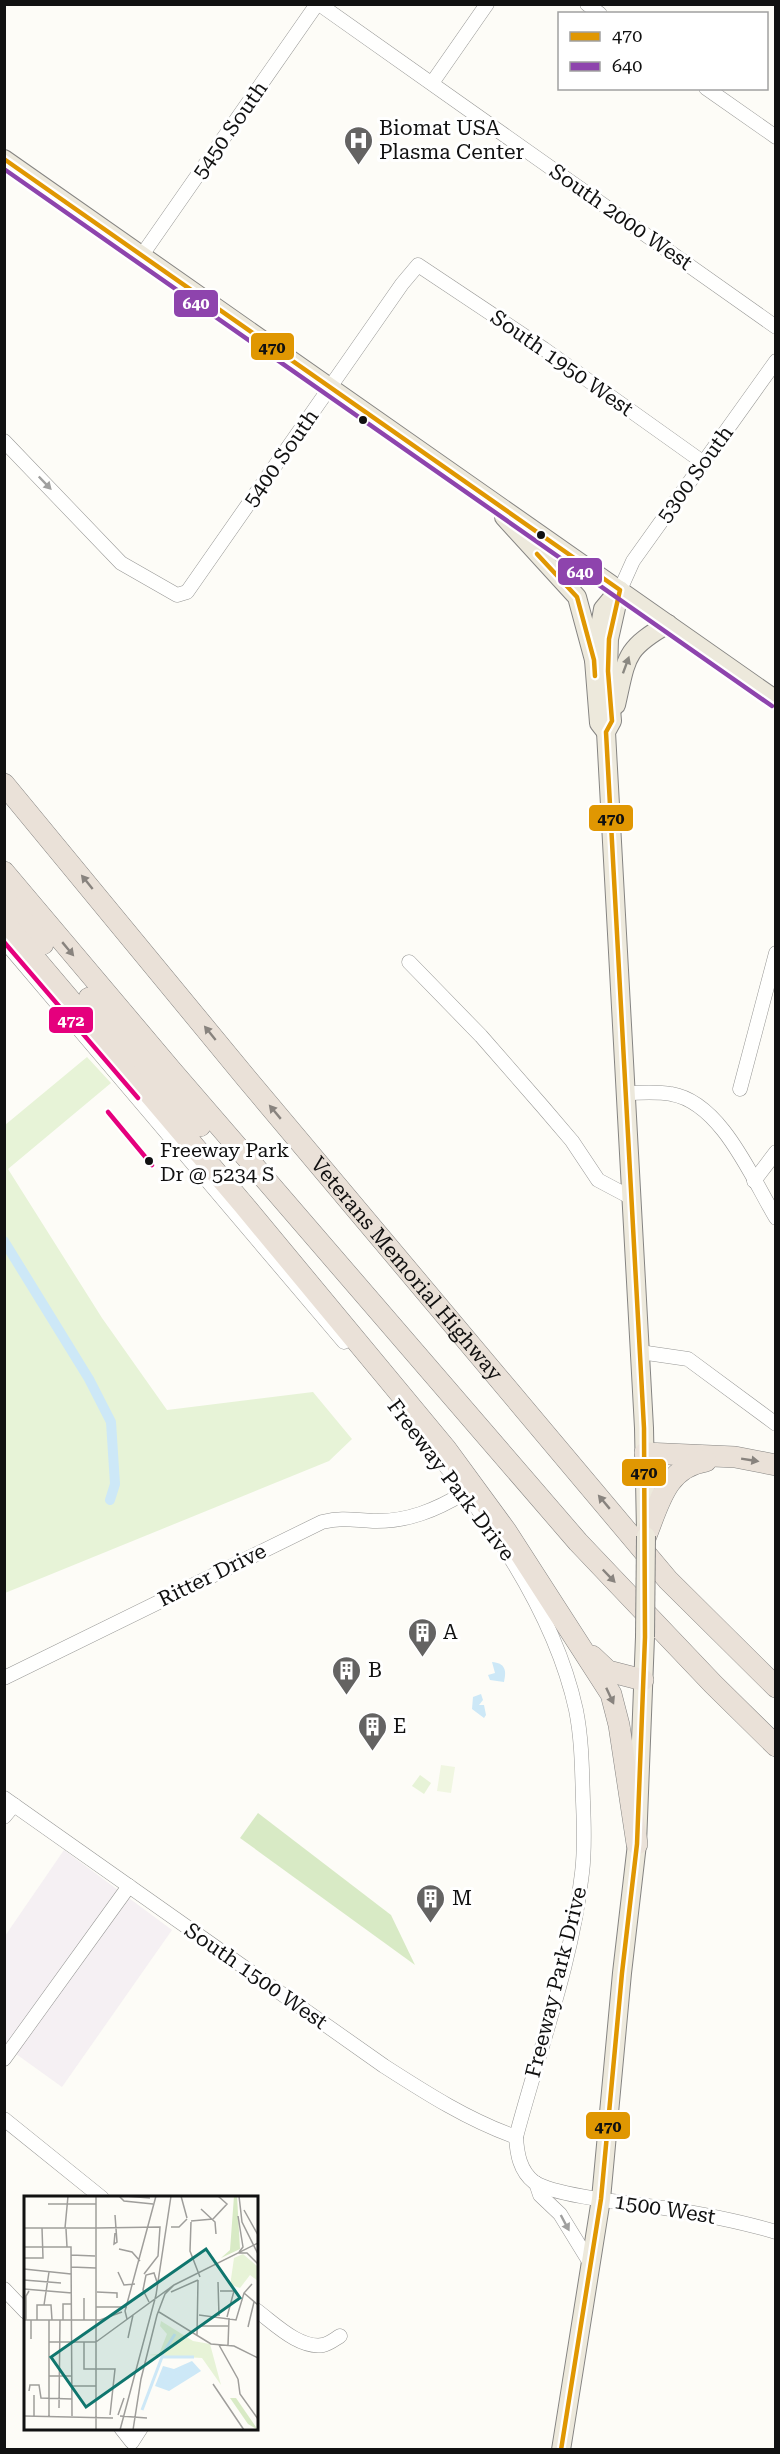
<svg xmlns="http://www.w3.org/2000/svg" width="780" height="2454" font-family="'Roboto Serif',serif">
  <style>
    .industrial { fill: #f5f0f3 }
    .green { fill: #e7f3d7 }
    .forest { fill: #d8eac5 }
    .pitch { fill: #f0f6e1 }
    .water { fill: #cde8f7 }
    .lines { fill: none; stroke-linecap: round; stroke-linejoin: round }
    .canal { stroke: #cde8f7; stroke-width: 10 }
    .minor-casing { stroke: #979795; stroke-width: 15 }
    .major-casing { stroke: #858482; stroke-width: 20 }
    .highway-casing { stroke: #858482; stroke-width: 22 }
    .minor { stroke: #fffffe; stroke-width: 14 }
    .major { stroke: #ede9dc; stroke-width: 18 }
    .highway { stroke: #eae1d8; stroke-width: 21 }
    .major-bridge-casing { stroke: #858482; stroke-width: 20; stroke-linecap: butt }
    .major-bridge { stroke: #ede9dc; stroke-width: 18 }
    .bus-1-casing { stroke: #fff; stroke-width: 9 }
    .bus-2-casing { stroke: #fff; stroke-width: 9 }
    .bus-3-casing { stroke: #fff; stroke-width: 9 }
    .bus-1 { stroke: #e09702; stroke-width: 4.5 }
    .bus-2 { stroke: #8e44ad; stroke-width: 4.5 }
    .bus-3 { stroke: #e5007d; stroke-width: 4.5 }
    .oneway { fill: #a0a09f }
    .oneway2 { fill: #8a8881 }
    .oneway3 { fill: #88837e }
    .bus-dot { fill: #111; stroke: #fff; stroke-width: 2 }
    .labels { text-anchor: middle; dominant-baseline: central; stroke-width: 6; stroke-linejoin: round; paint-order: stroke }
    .bus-label { font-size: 20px; fill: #111; stroke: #fff; text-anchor: start }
    .poi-label { font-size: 21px; fill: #111; stroke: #fff; text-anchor: start }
    .street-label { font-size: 21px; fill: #111; stroke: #fff }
    .inset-river { fill: none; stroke: #cde8f7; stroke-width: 3 }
    .inset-road { fill: none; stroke: #9f9e9b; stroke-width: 1.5 }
    .view { fill: #0f766e; fill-opacity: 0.15; stroke: #0f766e; stroke-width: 3 }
    .inset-edge { fill: none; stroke: #111; stroke-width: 3 }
    .line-badge { stroke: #fff; stroke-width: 2 }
    .badge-label { font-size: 16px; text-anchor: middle; font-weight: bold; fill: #fff }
    .pale-badge-label { font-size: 16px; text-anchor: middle; font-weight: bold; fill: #111 }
  </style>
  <rect width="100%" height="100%" fill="#fdfcf7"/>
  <polygon class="industrial" points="64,1850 172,1930 62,2087 5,2046 5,1936"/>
  <g class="green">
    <polygon points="87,1057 111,1083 8,1169 102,1318 167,1410 313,1392 352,1439 329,1461 5,1593 5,1125"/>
    <polygon points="420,1775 431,1783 424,1794 412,1786"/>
  </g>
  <polygon class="forest" points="258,1813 391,1915 415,1965 240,1838"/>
  <polygon class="pitch" points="441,1765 455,1767 451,1793 437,1791"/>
  <g class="water">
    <path d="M492 1662C505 1663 507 1670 504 1682L490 1680 488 1675 495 1673Z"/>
    <polygon points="481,1694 483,1700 479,1705 484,1705 486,1715 484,1718 472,1709 473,1697"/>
  </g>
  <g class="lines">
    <polyline class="canal" points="4,1241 89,1379 111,1422 115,1484 110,1500"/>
    <defs>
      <g id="minor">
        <polyline points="319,4 776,327"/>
        <polyline points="587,4 600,14"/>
        <polyline points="432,83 487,4"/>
        <polyline points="706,88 776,137"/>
        <polyline points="142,255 317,4"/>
        <polyline points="4,441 121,563 177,595 187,592 402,284 418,265 544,349 704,463"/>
        <polyline points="620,590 633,561 776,361"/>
        <polyline points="4,941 344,1342"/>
        <polyline points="409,962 481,1036 543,1107 572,1141 598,1180 630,1197"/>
        <polyline points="740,1089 776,953"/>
        <path d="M624 1093C639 1093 656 1091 671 1094 721 1102 752 1178 776 1218"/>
        <polyline points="754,1181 776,1152"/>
        <polyline points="640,1352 688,1359 776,1424"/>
        <path d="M410 1422C478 1504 553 1604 576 1710 582 1740 582 1771 583 1801 584 1824 585 1850 582 1873 572 1963 539 2050 516 2137 517 2154 520 2171 534 2182 554 2196 636 2204 664 2208 702 2214 739 2221 776 2232"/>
        <path d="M4 1678 322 1522C344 1517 352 1520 373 1521 407 1522 436 1510 464 1493"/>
        <path d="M4 1798 384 2066C426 2093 468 2120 516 2137"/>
        <polyline points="4,1817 14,1805"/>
        <polyline points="4,2059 129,1886"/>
        <polyline points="4,2119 102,2198"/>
        <polyline points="536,2183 540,2195 560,2214 592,2266"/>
        <polyline points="4,2289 26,2312"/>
        <path d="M256 2310C274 2323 299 2349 323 2345 329 2344 335 2339 340 2336"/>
        <polyline points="121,2428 132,2442 141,2428"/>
      </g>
      <g id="major">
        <polyline points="4,159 776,700"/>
        <polyline points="504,517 577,597 594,660"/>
        <polyline points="620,590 609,639 608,671 612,721 606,732 644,1428 646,1532"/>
        <path d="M616 705C627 657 624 649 668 624"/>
        <polyline points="606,732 599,723 594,660 603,609 618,591"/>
        <polyline points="561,2450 601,2199 622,1973 637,1844 645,1637"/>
      </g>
      <g id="highway">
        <path id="s1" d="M4 784 247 1079 668 1580 776 1687"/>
        <polyline points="4,872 172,1071 578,1542 713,1684 776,1746"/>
        <polyline points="4,899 43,944"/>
        <polyline points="4,922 243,1204 446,1449 506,1531 611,1694 619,1725 637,1844"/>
        <polyline points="89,998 200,1126"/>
        <polyline points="645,1453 735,1457 776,1465"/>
        <path d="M646 1536C659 1504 666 1467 706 1461"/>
        <polyline points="592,1656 608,1671 643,1680"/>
      </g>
    </defs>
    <use href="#minor" class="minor-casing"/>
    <use href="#major" class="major-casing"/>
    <use href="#highway" class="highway-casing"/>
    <use href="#minor" class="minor"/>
    <use href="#major" class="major"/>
    <use href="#highway" class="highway"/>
    <defs>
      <polyline id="major-bridge" points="645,1637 646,1536"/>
    </defs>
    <use href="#major-bridge" class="major-bridge-casing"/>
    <use href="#major-bridge" class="major-bridge"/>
    <defs>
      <g id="bus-1">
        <polyline points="4,159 620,590 609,639 608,671 612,721 606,732 644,1428 645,1637 637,1844 622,1973 601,2199 561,2450"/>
        <polyline points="537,554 577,597 594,660 595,676"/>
      </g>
      <polyline id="bus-2" points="4,169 772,706"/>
      <g id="bus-3">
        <polyline points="4,942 138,1098"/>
        <polyline points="108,1112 152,1165"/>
      </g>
    </defs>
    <use href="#bus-1" class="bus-1-casing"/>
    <use href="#bus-2" class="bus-2-casing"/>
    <use href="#bus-3" class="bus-3-casing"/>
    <use href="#bus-1" class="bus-1"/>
    <use href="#bus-2" class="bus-2"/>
    <use href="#bus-3" class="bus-3"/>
  </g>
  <defs><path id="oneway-solid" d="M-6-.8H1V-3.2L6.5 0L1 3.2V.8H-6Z" transform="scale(1.5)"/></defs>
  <g class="oneway">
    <use href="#oneway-solid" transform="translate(45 483) rotate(46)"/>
    <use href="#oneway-solid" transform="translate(565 2223) rotate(62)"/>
  </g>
  <use class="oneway2" href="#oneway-solid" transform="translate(626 665) rotate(-70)"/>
  <g class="oneway3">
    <use href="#oneway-solid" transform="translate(87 882) rotate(-129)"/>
    <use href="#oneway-solid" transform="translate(68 949) rotate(50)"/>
    <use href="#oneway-solid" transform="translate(210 1033) rotate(-129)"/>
    <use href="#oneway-solid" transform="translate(275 1112) rotate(-130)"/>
    <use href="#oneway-solid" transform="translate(750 1460) rotate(9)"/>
    <use href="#oneway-solid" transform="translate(604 1502) rotate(-130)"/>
    <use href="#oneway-solid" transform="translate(609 1576) rotate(46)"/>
    <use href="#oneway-solid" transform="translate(610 1696) rotate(65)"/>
  </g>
  <defs>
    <symbol id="hospital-pin" viewBox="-11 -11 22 30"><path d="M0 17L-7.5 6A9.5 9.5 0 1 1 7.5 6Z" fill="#646362" stroke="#fff"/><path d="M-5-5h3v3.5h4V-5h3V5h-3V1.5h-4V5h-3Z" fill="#fff"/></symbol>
    <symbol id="building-pin" viewBox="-11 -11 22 30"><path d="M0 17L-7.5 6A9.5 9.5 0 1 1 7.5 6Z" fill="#646362" stroke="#fff"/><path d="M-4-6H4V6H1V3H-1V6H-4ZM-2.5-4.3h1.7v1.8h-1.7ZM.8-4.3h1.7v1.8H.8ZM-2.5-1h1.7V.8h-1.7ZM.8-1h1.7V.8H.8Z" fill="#fff"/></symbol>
  </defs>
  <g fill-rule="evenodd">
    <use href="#hospital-pin" x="342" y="124" width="33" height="45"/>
    <use href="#building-pin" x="406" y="1616" width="33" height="45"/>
    <use href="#building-pin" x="330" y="1654" width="33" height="45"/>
    <use href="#building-pin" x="356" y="1710" width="33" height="45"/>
    <use href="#building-pin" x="414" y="1882" width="33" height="45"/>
  </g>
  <g class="bus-dot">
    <circle cx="363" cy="420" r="5"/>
    <circle cx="541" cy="535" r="5"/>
    <circle cx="149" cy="1161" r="5"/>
  </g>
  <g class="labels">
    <g class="bus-label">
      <text x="160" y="1150">Freeway Park<tspan x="160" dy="24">Dr @ 5234 S</tspan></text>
    </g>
    <g class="poi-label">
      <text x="379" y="128">Biomat USA<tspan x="379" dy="24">Plasma Center</tspan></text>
      <text x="443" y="1632">A</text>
      <text x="368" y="1670">B</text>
      <text x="393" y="1726">E</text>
      <text x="452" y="1898">M</text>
    </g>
    <g class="street-label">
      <text transform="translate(230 130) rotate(-55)">5450 South</text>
      <text transform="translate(621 217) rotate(35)">South 2000 West</text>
      <text transform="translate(562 363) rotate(35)">South 1950 West</text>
      <text transform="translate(281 458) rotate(-55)">5400 South</text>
      <text transform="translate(695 474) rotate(-54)">5300 South</text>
      <text stroke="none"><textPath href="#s1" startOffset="630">Veterans Memorial Highway</textPath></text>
      <text transform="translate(451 1480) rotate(53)">Freeway Park Drive</text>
      <text transform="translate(212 1575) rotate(-26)">Ritter Drive</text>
      <text transform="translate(256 1976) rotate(35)">South 1500 West</text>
      <text transform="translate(556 1982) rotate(-76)">Freeway Park Drive</text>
      <text transform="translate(665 2209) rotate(9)">1500 West</text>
    </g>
  </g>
  <g transform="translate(24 2196)">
    <rect width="234" height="234" fill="#fdfcf7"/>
    <path d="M219 58 234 71V85L226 79 216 92 207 89V83L210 62ZM137 125 169 145 186 148 197 189 178 162 124 159 135 158 143 138 136 130Z" fill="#e7f3d7"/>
    <path d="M210 0H213L216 53 197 62 206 54ZM206 202H212L234 234 224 228Z" fill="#d8eac5"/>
    <path d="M168 165 177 175 145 195 131 190 139 170 150 173Z" fill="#cde8f7"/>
    <path class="inset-river" d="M138 159 151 138M118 214 138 161H170"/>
    <path class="inset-road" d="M95 0 100 5 129 8M101 0 126 2M157 0 163 22M215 0 218 26 234 58M24 8H72M177 13 191 26 192 38M220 14 234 39M91 19 93 46 90 48 91 37M214 20 219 51 215 56M189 23 203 8 194 0M167 25 189 23M167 26 166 55 176 81M147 31H155L163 23M0 32H72M41 32 44 0M72 32 136 31 134 60 120 78M42 33 43 51M0 51H47L48 220M95 53 108 56 116 65M214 57H223L234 68M47 59 71 60M0 62H19L18 32M47 71 72 72M0 73 47 78M94 76 100 89 111 88M0 84 37 87M194 86 195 120M0 93 48 97M196 95H210L203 121M73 96 93 97V102M147 96 174 84M220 97 234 109M60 102V124M125 106 119 94 122 79 130 77 133 86M20 109 25 76M72 111H103M135 116 187 148 210 150 234 162M175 119 212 124 220 97 228 88M103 123 101 115 132 0M0 124H76L98 116M2 124V100L5 95M13 124V109H27L28 124M39 124V108H48M175 130H204M224 131 230 106M173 139 174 84M104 142 109 119M7 143V124M25 146H72M60 146V173H91L86 219M72 146 150 89 234 47M195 149 214 183M204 149 205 122M25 180H48M214 183 216 198 234 223M189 188 220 234M48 190H72M5 195 6 189H15L17 202 48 203M10 199V220M35 212 36 124M94 219 100 202M0 220 89 222M25 220V124M96 220 123 222M72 234V0M96 234 132 99 147 0M109 234 117 183 133 119 141 98 150 89"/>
    <path class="view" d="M182 53 216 102 62 211 27 161Z"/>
    <rect width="234" height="234" class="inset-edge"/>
  </g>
  <g class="line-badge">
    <rect x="173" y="289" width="46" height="29" rx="6" fill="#8e44ad"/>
    <rect x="250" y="332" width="45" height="29" rx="6" fill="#e09702"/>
    <rect x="557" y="557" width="46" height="29" rx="6" fill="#8e44ad"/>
    <rect x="588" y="804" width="46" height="28" rx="6" fill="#e09702"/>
    <rect x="48" y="1006" width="46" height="28" rx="6" fill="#e5007d"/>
    <rect x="621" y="1458" width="46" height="29" rx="6" fill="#e09702"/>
    <rect x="585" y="2111" width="46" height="29" rx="6" fill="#e09702"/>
  </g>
  <g class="badge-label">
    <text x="196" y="309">640</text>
    <text x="580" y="578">640</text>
    <text x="71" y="1026">472</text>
  </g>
  <g class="pale-badge-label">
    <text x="272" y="353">470</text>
    <text x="611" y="824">470</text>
    <text x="644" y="1478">470</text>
    <text x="608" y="2132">470</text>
  </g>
  <rect width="780" height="2454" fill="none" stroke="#111111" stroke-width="12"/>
  <rect x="558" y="12" width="210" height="78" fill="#ffffff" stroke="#a0a0a0" stroke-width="1.5"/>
  <rect x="570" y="32" width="30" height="9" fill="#e09702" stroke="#a0a0a0" stroke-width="1.5"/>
  <text x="612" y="42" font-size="18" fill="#111111">470</text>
  <rect x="570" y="62" width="30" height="9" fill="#8e44ad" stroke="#a0a0a0" stroke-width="1.5"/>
  <text x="612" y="72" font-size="18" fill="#111111">640</text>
</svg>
